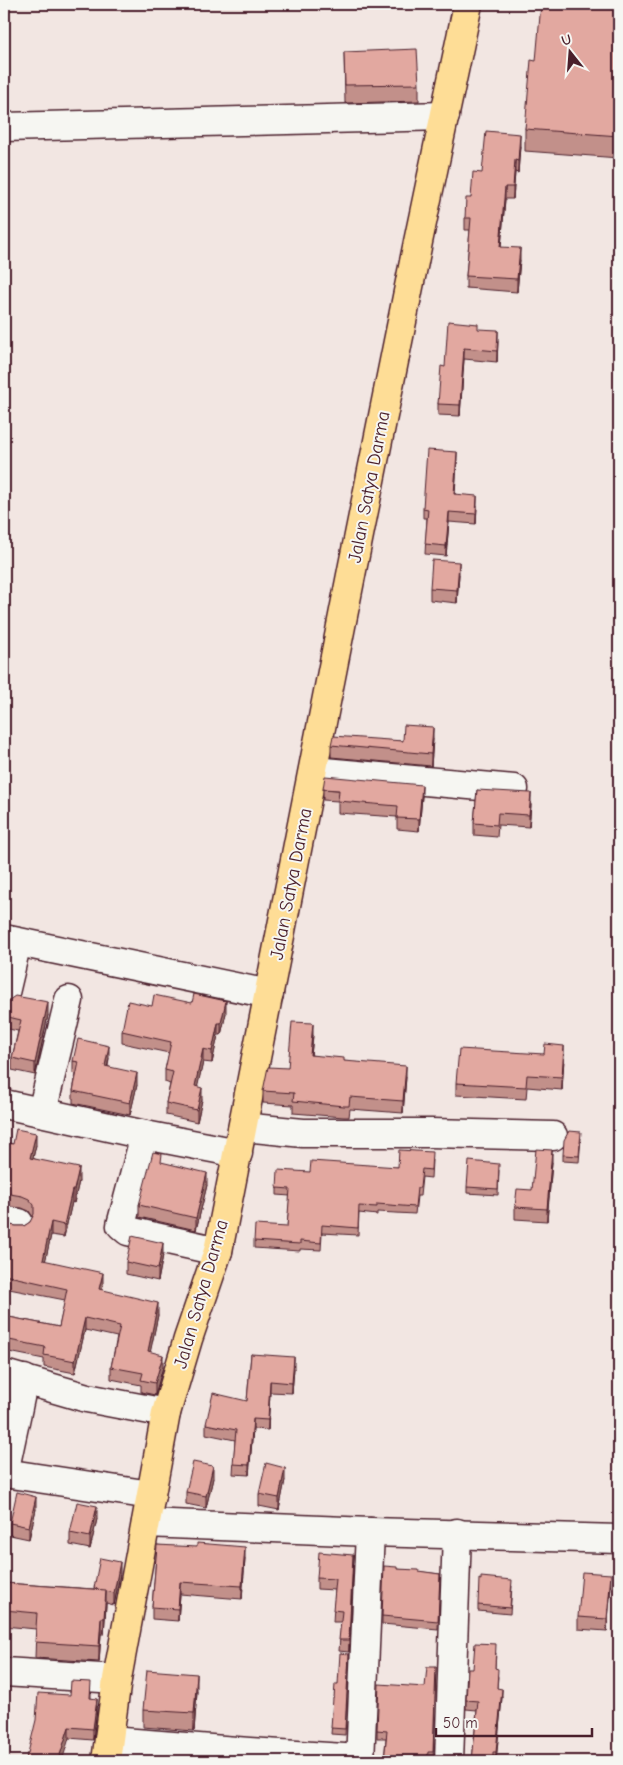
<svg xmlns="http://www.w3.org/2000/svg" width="623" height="1765" font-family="'Comic Neue',sans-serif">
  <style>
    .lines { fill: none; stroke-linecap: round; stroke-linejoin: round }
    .minor-casing { stroke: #4a1f2b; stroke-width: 31 }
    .major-casing { stroke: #4a1f2b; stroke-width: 31 }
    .minor { stroke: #f6f6f2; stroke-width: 28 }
    .major { stroke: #fedd96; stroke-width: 28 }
    .wall { fill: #c2908a; stroke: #4a1f2b }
    .shaded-wall { fill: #9e7670; stroke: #4a1f2b }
    .building { fill: #e2a8a0; stroke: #4a1f2b }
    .labels { text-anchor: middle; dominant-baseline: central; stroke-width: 4; stroke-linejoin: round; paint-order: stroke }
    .street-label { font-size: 19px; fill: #4a1f2b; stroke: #f6f6f2 }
  </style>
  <rect width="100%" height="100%" fill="#f2e6e2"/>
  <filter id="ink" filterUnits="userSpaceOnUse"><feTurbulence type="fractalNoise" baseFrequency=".02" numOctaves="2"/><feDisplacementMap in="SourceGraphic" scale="10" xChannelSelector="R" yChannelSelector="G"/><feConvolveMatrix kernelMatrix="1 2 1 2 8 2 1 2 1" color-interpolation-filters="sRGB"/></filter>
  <g filter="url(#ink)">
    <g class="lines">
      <defs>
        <g id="minor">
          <polyline points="4,127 445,116"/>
          <polyline points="313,771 514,789"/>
          <polyline points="4,939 269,994"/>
          <polyline points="4,997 17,942"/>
          <polyline points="4,1104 145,1135 238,1153"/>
          <polyline points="42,1112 69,1000"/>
          <polyline points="243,1127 303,1133 431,1133 553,1136"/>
          <polyline points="145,1135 121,1225 128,1231 218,1251"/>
          <polyline points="4,1220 19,1223"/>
          <polyline points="4,1374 87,1398 166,1413"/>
          <polyline points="4,1473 151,1495"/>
          <polyline points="4,1473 24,1379"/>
          <polyline points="146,1523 370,1532 619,1539"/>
          <polyline points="4,1672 117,1679"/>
          <polyline points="110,1741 249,1752 360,1759"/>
          <polyline points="360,1761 370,1532"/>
          <polyline points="449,1761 457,1533"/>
        </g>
        <polyline id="major" points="106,1761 117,1679 166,1413 188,1339 218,1251 353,565 418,242 468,4"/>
      </defs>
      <use href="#minor" class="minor-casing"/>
      <use href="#major" class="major-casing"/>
      <use href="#minor" class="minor"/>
      <use href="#major" class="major"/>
    </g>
    <g class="wall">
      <polygon points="619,4 619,158 525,151 525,129 536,61"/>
      <polygon points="344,52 419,84 419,101 345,103"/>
      <polygon points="520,146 518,173 515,172 513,199 505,199 501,247 520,260 517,292 466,288 466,276 470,230 465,230 465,218 471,198 482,173"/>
      <polygon points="478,329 498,341 497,362 464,359 460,416 438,415 438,404 445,367"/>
      <polygon points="457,462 455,494 477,506 476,524 449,522 446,556 425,554 427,518 423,518 423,508"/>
      <polygon points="459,574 457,603 430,600 430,588"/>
      <polygon points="433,739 431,766 331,757 331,745"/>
      <polygon points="323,789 422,796 419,831 397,829 397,817 338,813 338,801 323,800"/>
      <polygon points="477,790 531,805 529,827 498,825 497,837 474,835 474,823"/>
      <polygon points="4,1000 48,1015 35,1075 12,1070 12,1058 18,1031 4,1028"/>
      <polygon points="152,1006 226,1013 221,1035 218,1035 212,1063 203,1062 197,1087 202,1100 197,1122 166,1115 166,1103 170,1084 165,1082 165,1070 169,1053 122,1043 122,1031"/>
      <polygon points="313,1035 311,1055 344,1061 406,1077 403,1113 350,1109 349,1117 344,1117 293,1113 293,1105 263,1103 263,1091 288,1068"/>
      <polygon points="544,1054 564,1058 562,1090 527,1087 526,1099 456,1095 456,1083"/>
      <polygon points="109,1058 108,1066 137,1085 130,1115 73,1103 73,1091 76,1074 73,1073 73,1061"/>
      <polygon points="581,1138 579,1162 563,1161 563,1155"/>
      <polygon points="4,1142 13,1144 36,1145 33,1158 79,1181 74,1203 72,1202 64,1237 51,1235 45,1261 103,1285 101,1290 158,1315 150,1352 163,1367 155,1395 141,1392 141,1385 111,1379 111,1367 117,1337 85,1330 75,1373 44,1367 44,1359 4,1351 4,1316 59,1327 65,1300 4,1288 4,1224 16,1226 24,1226 30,1222 33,1217 29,1211 22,1208 4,1206"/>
      <polygon points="432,1160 431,1178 422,1177 420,1196 417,1196 415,1214 377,1212 377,1215 359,1213 358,1235 322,1233 321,1250 300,1249 300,1251 254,1248 254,1241 287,1227 290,1196 277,1195 277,1188 310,1172 398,1167"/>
      <polygon points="552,1162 547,1221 515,1219 515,1207 532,1190"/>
      <polygon points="162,1163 207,1185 196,1230 139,1217 139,1205"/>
      <polygon points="499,1170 498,1195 467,1193 467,1187"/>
      <polygon points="163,1255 158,1281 126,1274 126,1262"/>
      <polygon points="251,1354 294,1368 292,1393 270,1392 268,1430 253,1429 249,1475 233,1474 235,1440 206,1434 206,1424 247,1401"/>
      <polygon points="213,1478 206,1508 186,1504 186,1492"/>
      <polygon points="285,1480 279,1510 259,1506 259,1494"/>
      <polygon points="36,1509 29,1539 10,1535 10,1523"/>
      <polygon points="97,1519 90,1549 70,1545 70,1533"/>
      <polygon points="157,1545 245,1559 242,1599 180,1594 178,1621 152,1619 152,1607"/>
      <polygon points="353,1566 349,1652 339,1651 341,1622 333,1622 335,1590 317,1589 317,1578"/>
      <polygon points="397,1569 440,1574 438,1629 382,1624 382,1616"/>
      <polygon points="120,1574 114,1605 106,1603 104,1634 101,1634 99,1662 35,1658 36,1629 4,1626 4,1583 94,1589 94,1588"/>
      <polygon points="512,1586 510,1614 478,1611 478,1605"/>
      <polygon points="611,1586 607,1631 578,1629 578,1617"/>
      <polygon points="496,1653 495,1668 498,1677 497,1688 502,1697 496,1761 472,1761 477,1710 466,1709 466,1700 473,1669"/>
      <polygon points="349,1654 345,1735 331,1734 334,1698 338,1684"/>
      <polygon points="436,1667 433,1760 428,1759 428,1761 384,1761 386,1738 377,1738 377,1730 425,1687"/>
      <polygon points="197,1691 194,1731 143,1727 143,1710"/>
      <polygon points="91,1693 91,1698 97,1710 93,1740 69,1738 28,1753 70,1695"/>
    </g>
    <g class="shaded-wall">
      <polygon points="520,134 520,146 518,173 518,161"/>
      <polygon points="515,160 515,172 513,199 513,187"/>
      <polygon points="505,187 505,199 500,259 500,247"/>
      <polygon points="520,248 520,260 517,292 517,279"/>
      <polygon points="498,330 498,341 497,362 497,351"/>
      <polygon points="464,348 464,359 460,416 460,405"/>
      <polygon points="457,452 457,462 454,504 454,494"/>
      <polygon points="477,496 477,506 476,524 476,514"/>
      <polygon points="449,512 449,522 446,556 446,546"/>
      <polygon points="459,562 459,574 457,603 457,590"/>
      <polygon points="433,727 433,739 431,766 431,754"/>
      <polygon points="422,785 422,796 419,831 419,819"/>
      <polygon points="531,793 531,805 529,827 529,815"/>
      <polygon points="226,1001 226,1013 221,1035 221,1023"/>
      <polygon points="48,1002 48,1015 35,1075 35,1063"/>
      <polygon points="218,1023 218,1035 212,1063 212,1051"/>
      <polygon points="313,1023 313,1035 310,1067 310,1055"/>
      <polygon points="109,1046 109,1058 105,1078 105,1066"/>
      <polygon points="564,1046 564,1058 562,1090 562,1077"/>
      <polygon points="203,1049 203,1062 195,1098 195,1086"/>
      <polygon points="406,1066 406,1077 403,1113 403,1101"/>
      <polygon points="137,1073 137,1085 130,1115 130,1103"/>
      <polygon points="202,1088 202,1100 197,1122 197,1110"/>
      <polygon points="36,1133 36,1145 30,1170 30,1158"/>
      <polygon points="552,1150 552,1162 547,1221 547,1209"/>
      <polygon points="79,1168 79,1181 74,1203 74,1190"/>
      <polygon points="207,1173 207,1185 196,1230 196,1218"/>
      <polygon points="72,1190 72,1202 64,1237 64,1225"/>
      <polygon points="51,1222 51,1235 43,1272 43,1260"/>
      <polygon points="163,1243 163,1255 158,1281 158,1269"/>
      <polygon points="103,1273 103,1285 99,1301 99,1289"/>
      <polygon points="158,1303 158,1315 148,1363 148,1351"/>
      <polygon points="85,1318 85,1330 75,1373 75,1361"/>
      <polygon points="163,1355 163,1367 155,1395 155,1383"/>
      <polygon points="294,1357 294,1368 292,1393 292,1383"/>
      <polygon points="270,1381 270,1392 268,1430 268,1420"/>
      <polygon points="253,1419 253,1429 249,1475 249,1465"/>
      <polygon points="213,1466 213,1478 206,1508 206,1496"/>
      <polygon points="285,1468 285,1480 279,1510 279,1498"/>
      <polygon points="36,1497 36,1509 29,1539 29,1527"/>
      <polygon points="97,1506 97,1519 90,1549 90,1537"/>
      <polygon points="245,1547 245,1559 242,1599 242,1586"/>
      <polygon points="353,1555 353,1566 349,1652 349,1640"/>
      <polygon points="120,1562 120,1574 114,1605 114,1593"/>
      <polygon points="611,1574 611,1586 607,1631 607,1619"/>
      <polygon points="180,1582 180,1594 178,1621 178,1609"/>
      <polygon points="106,1590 106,1606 104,1634 104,1618"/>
      <polygon points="101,1618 101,1634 99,1662 99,1646"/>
      <polygon points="197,1674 197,1691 194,1731 194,1713"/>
      <polygon points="502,1689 502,1697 496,1761 496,1752"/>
      <polygon points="97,1699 97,1710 93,1740 93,1729"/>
      <polygon points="69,1727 69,1738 62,1761 58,1761"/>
    </g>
    <g class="building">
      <polygon points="541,4 619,4 619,136 525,129 531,60 536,61"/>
      <polygon points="417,49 419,84 345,85 344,52"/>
      <polygon points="486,131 520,134 518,161 515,160 513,187 505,187 500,247 520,248 517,279 466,276 471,218 465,218 466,198 471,198 473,172 482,173"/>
      <polygon points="448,321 478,324 478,329 498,330 497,351 464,348 460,405 438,404 441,366 445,367"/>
      <polygon points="427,450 457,452 454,494 477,496 476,514 449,512 446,546 425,544 428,509 423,508"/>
      <polygon points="432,560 459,562 457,590 430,588"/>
      <polygon points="404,725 433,727 431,754 331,745 333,736 403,741"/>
      <polygon points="325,776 422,785 419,819 397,818 398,806 338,801 339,790 323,789"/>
      <polygon points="477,790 531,793 529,815 498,813 497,825 474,823"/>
      <polygon points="194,994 226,1001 221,1023 218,1023 212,1051 203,1049 195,1086 202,1088 197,1110 166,1103 173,1072 165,1070 171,1042 122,1031 128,1001 152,1006 154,995 192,1003"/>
      <polygon points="15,996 48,1002 35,1063 12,1058 21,1020 4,1016 4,1000 9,1000"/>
      <polygon points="292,1022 313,1023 310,1055 344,1058 344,1061 406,1066 403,1101 350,1097 349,1106 344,1106 293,1101 294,1093 263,1091 268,1067 288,1068"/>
      <polygon points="78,1039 109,1046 105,1066 137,1073 130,1103 73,1091 79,1062 73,1061"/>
      <polygon points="545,1044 564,1046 562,1077 527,1075 526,1087 456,1083 459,1049 544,1054"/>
      <polygon points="16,1129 36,1133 30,1158 79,1168 74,1190 72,1190 64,1225 51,1222 43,1260 103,1273 99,1289 158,1303 148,1351 163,1355 155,1383 141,1380 143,1373 111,1367 120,1326 85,1318 75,1361 44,1355 45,1347 4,1339 4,1316 59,1327 67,1289 4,1275 4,1224 16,1226 24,1226 30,1222 34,1214 34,1205 29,1199 22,1196 4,1193 4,1142 13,1144"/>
      <polygon points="569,1131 581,1132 579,1156 563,1155 564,1140"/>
      <polygon points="536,1149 552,1150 547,1209 515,1207 517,1189 532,1190"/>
      <polygon points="399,1150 432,1152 431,1170 422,1169 420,1188 417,1188 415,1207 377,1204 377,1207 359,1206 358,1228 322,1225 321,1243 300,1241 300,1244 254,1241 255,1225 287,1227 290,1189 277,1188 278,1170 310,1172 311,1161 398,1167"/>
      <polygon points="153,1152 162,1154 161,1162 207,1173 196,1218 139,1205"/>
      <polygon points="469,1161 499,1164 498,1189 467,1187"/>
      <polygon points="132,1236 163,1243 158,1269 126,1262"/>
      <polygon points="251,1354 294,1357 292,1383 270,1381 268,1420 253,1419 249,1465 233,1464 236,1430 206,1424 213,1393 247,1401"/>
      <polygon points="193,1462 213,1466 206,1496 186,1492"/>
      <polygon points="266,1463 285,1468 279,1498 259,1494"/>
      <polygon points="17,1492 36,1497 29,1527 10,1523"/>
      <polygon points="77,1502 97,1506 90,1537 70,1533"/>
      <polygon points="197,1543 245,1547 242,1586 180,1582 178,1609 152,1607 157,1545 197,1547"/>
      <polygon points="319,1552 353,1555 349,1640 339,1640 342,1611 333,1610 336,1579 317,1578"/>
      <polygon points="100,1558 120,1562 114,1593 94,1588"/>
      <polygon points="384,1566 397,1567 397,1569 418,1570 418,1571 440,1574 438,1621 382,1616"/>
      <polygon points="582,1572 611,1574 607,1619 578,1617"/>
      <polygon points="481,1577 512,1580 510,1608 478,1605 479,1579 481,1580"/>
      <polygon points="4,1583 106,1590 104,1618 101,1618 99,1646 35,1642 37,1613 4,1610"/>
      <polygon points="475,1643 496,1644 495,1668 498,1669 497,1688 502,1689 496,1752 493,1752 493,1761 472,1761 478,1701 466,1700 468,1669 473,1669"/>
      <polygon points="340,1653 349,1654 345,1729 331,1728 333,1698 334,1698 335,1684 338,1684"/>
      <polygon points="427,1667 436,1667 433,1752 428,1752 427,1761 384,1761 387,1731 377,1730 379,1684 425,1687"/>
      <polygon points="147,1670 197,1674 194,1713 143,1710"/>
      <polygon points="71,1681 91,1682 90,1698 97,1699 93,1729 69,1727 58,1761 26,1761 27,1753 28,1753 36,1720 38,1693 70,1695"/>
      <polygon points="157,1758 195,1761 157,1761"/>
    </g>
  </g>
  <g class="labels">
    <g class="street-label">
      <text transform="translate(369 487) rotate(-79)">Jalan Satya Darma</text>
      <text transform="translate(291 884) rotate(-79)">Jalan Satya Darma</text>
      <text transform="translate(201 1294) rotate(-74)">Jalan Satya Darma</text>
    </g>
  </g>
  <rect width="623" height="1765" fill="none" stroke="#f6f6f2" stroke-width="20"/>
  <rect x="10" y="10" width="603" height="1745" fill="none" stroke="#4a1f2b" stroke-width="2" filter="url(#ink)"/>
  <g transform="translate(570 52) rotate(343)" stroke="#f6f6f2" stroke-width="4" paint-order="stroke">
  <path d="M0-4L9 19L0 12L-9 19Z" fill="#4a1f2b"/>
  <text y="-8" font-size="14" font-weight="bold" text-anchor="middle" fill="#4a1f2b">U</text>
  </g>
  <path d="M436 1728v8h156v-8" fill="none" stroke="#4a1f2b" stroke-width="2.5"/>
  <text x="443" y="1728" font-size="15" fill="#4a1f2b" stroke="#f6f6f2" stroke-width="4" paint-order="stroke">50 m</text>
</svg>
